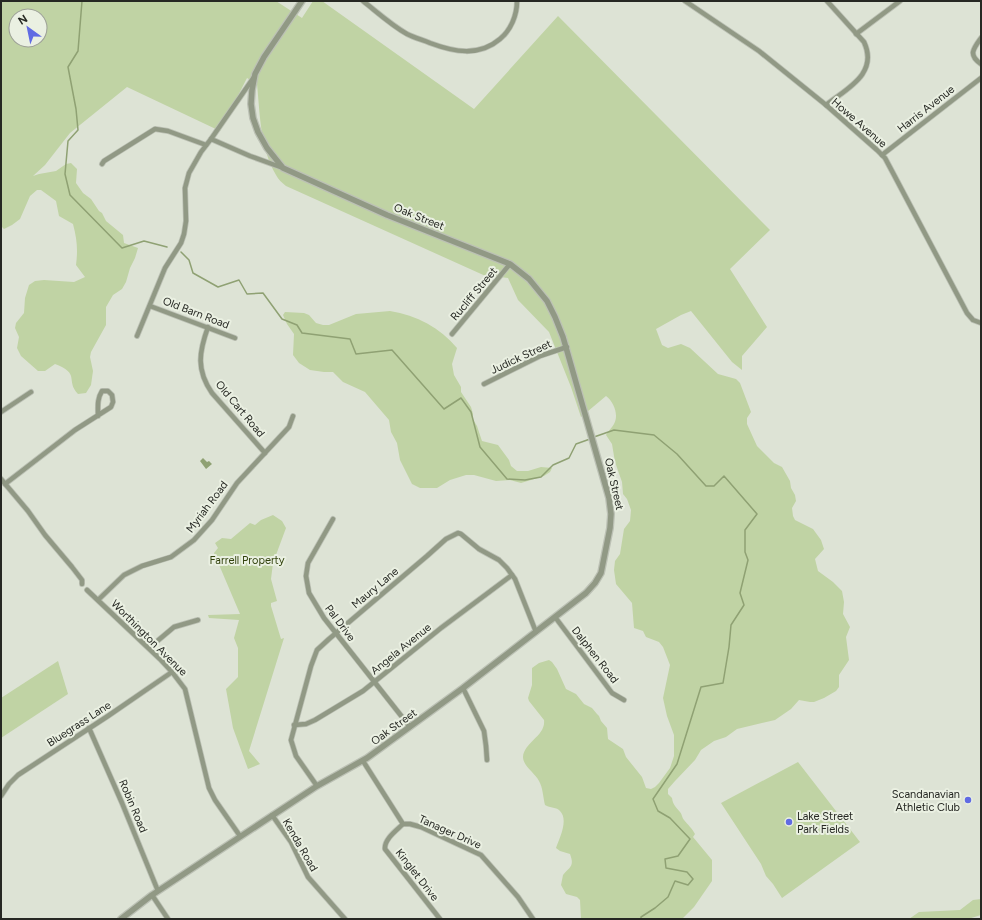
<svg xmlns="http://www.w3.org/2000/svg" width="982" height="920" font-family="Figtree,sans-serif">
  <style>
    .green { fill: #c0d3a4; fill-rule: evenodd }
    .water { fill: #8fa173 }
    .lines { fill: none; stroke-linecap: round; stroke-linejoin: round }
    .stream { stroke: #8fa173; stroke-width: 1.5 }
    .minor-casing { stroke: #bcc1b5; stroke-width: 6 }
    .tertiary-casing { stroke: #bcc1b5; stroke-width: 8 }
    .minor { stroke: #919985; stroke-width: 4.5 }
    .tertiary { stroke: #919985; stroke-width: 5.5 }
    .poi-dot { fill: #606be3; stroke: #eaf0e2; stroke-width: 1.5 }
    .labels { text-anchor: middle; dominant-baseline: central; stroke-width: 4; stroke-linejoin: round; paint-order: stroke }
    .street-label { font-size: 11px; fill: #262823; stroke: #eaf0e2 }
    .park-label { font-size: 11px; fill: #32420d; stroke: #eaf0e2 }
    .poi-label { font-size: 11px; fill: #262823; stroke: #eaf0e2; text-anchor: end }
  </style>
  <rect width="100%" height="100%" fill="#dde3d5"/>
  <g class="green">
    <path d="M1 1H276L302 18 313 1H322L474 109 558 16 770 230 730 269 767 327 742 356V370L732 362 691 311 681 315 656 329 662 345 668 348 681 344 690 348 718 374 736 379 740 383 751 412 747 418V424L757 446 774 463 782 467 790 481 791 488 795 495 796 501 792 508 793 516 795 520 813 529 821 540 824 549 815 559 818 571 833 582 842 591 844 602 843 614 850 627 846 637 849 660 839 675V687L836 691 824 698 814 702H810L799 700 791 709 775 720 737 729 726 737 714 741 701 750 695 760 675 781 668 789V794L672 798C673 805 676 807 680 812 682 814 682 818 684 820 688 825 692 828 695 834L693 837 712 860V881L694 907 682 919H581L580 900 577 897 566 894 561 885 563 875C569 867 575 867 570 854L560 851 556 848C559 839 569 820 560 811 557 807 550 808 545 805 543 797 543 788 539 781 535 773 523 766 523 757 524 742 546 736 544 720L529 701 528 698 532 685V668L539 663 549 660 552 662 557 669 566 689 576 694 584 704 592 708 597 714 599 716 601 721 607 728 608 739 623 749 626 757 642 777 646 788 651 789 655 787 659 783 670 768 674 756V735L667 716 663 698 670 665 663 647 659 642 646 637 643 631 634 628 632 603 616 584 614 570 615 561 620 554 624 529 630 521 631 510 627 499 623 494 622 482 615 462 612 444 606 435C608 431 612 428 614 424 619 415 614 402 606 396L581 417 571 387 549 332 518 300 508 278 500 277 490 278 286 186C282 183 278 179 276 175 260 148 260 114 257 84L247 78 220 131 127 87 70 133 45 165 33 176 39 174 56 171 66 164 71 163 77 169 76 183 83 193 91 199 99 211 102 213 106 221 123 235 124 243 138 248 135 258 130 268 126 282 122 289 113 295 106 307V325L91 352 90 357 93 371 91 385 86 393 78 394C65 380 81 374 55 364L45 371H38L21 356 17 348 19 337 15 328 16 323 24 313 25 298 29 285 35 281 44 280 74 282 85 277 76 265C78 250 77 239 73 224L59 216 56 201 41 190H37L30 196 20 219 12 225 4 229 1 226ZM16 16H40V40H16Z"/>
    <path d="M390 311C417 315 440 328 457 348L452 364 454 375 461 387V392L471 407 473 414 472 418 477 426 482 441 498 445 509 460 511 466 517 471H528L541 467 552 468 550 472 544 476 521 483 510 480 496 481 474 475H466L450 480 437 488H420L412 484 400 460 397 443 391 432 389 420 365 392 343 382 333 372H324L310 370 299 363 293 355 294 334 287 324 283 315 285 312 304 313 309 315 316 323 323 325H329L356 314Z"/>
    <polygon points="273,515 282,521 286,528 273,563 271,579 277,601 271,603 271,606 281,639 284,638 249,751 260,764 248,769 233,728 226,689 238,677 238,648 234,638 239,620 209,618 208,615 240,614 214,553 218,548 215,543 222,538 231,539 250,523 255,525 261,520"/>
    <polygon points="58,661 68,694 1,738 1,698"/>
    <polygon points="798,762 860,842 782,898 773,884 766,876 761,864 721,803"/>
    <polygon points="981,899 981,915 968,919 909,919 919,912 960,910 973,900"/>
  </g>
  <polygon class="water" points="203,458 207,462 209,461 212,464 206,469 200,461"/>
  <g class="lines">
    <g class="stream">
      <polyline points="82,1 78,51 68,67 76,109 78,130 68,141 65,174 70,195 122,248 144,241 167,247"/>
      <polyline points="181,252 189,260 193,273 218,287 239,280 247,294 263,293 282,319 297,325 302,333 350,339 356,354 392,350 444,409 461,398 471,412 480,447 507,479 525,480 541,477 553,465 569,458 576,444 590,439"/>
      <polyline points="594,437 614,430 654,435 677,454 706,486 714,486 724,476 757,514 745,530 745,552 748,560 740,593 744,605 731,625 729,647 723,683 701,687 677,764 653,799 658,811 670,818 690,839 678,856 665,859 666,868 687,872 693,879 688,885 675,881 668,897 655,908 641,917 641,919"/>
    </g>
    <defs>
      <g id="minor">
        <path d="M363 1C377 12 391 25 407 34 415 38 423 40 430 43 454 52 479 57 500 39 511 30 517 15 517 1"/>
        <polyline points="685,1 759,51 826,105 877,150 885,158 893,173 967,313 973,320 981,323"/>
        <polyline points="856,34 900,1"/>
        <path d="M981 38C973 49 968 55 981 64"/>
        <polyline points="254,77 211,139 250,156 283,168"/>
        <path d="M826 105C846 89 879 74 864 42L827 1"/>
        <polyline points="882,155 981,78"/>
        <polyline points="102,164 104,161 155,129 168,131 206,145"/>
        <polyline points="150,306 235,338"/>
        <path d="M208 327C199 352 196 370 212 393L265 453"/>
        <polyline points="452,334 510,264"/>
        <polyline points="137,336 165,268 181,243 184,234 186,221 185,188 189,173 201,152 211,139"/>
        <polyline points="484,384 540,356 567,347"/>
        <polyline points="1,412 31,392"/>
        <polyline points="1,479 28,511 45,535 72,567 82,580 82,584"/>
        <path d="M5 484 75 430 111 407 113 402 112 395 108 391H102C97 399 98 406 98 416"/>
        <polyline points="333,519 308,563 306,576 309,593 324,618 410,727"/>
        <polyline points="87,590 160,659 172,672 185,689 209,788 215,800 240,836"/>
        <polyline points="98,600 124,575 142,566 171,557 194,540 212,520 237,483 289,427 293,416"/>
        <polyline points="555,617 612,693 624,700"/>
        <polyline points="149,648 174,627 198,620"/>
        <polyline points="463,688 484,731 486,746 487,760"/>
        <polyline points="294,725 306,724 315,720 363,691 441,628 512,575"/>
        <polyline points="89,728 122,803 158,891"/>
        <polyline points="363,761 403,824 410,824 421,827 481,855 518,897 533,919"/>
        <polyline points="317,786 296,756 291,740 311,666 317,650 329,639 427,556 446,539 458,533 461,534 479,549 499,560 507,568 515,579 536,632"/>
        <polyline points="1,796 9,784 18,775 108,716 172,672"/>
        <polyline points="272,815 291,842 308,877 345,919"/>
        <path d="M403 824C397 830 384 839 385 849L440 919"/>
        <polyline points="152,895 168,919"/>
      </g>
      <polyline id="tertiary" points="121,919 152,895 317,786 367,758 463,688 586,593 595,583 601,573 610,528 611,514 609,498 563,337 555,317 547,301 529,279 510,264 387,215 283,168 267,148 258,132 253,118 251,104 252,90 255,74 264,57 302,1"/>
    </defs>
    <use href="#minor" class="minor-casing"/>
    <use href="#tertiary" class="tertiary-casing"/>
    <use href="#minor" class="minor"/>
    <use href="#tertiary" class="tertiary"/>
  </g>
  <g class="poi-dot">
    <circle cx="968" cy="800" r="4"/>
    <circle cx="789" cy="822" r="4"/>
  </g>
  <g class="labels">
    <g class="street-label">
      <text transform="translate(926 109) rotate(-38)">Harris Avenue</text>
      <text transform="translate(859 123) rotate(41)">Howe Avenue</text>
      <text transform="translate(419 217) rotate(22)">Oak Street</text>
      <text transform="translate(474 294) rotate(-50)">Rucliff Street</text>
      <text transform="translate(196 313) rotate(21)">Old Barn Road</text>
      <text transform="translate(521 357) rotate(-25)">Judick Street</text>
      <text transform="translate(240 409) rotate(50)">Old Cart Road</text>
      <text transform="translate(614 484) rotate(77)">Oak Street</text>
      <text transform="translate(207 507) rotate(-53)">Myriah Road</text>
      <text transform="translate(375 588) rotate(-40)">Maury Lane</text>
      <text transform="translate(340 623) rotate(53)">Pal Drive</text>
      <text transform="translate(149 638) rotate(45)">Worthington Avenue</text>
      <text transform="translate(401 649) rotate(-39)">Angela Avenue</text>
      <text transform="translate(595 655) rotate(52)">Dalphen Road</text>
      <text transform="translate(79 724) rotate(-33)">Bluegrass Lane</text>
      <text transform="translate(394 727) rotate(-36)">Oak Street</text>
      <text transform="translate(133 806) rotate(67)">Robin Road</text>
      <text transform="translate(450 832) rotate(24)">Tanager Drive</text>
      <text transform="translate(300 845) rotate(60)">Kenda Road</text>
      <text transform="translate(417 875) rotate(52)">Kinglet Drive</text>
    </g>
    <g class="park-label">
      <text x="247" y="560">Farrell Property</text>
    </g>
    <g class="poi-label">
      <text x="960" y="794">Scandanavian<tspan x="960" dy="13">Athletic Club</tspan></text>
      <text x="797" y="816" text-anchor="start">Lake Street<tspan x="797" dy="13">Park Fields</tspan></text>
    </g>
  </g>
  <rect width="982" height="920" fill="none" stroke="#262823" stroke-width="4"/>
  <g transform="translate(28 28) rotate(327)"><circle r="19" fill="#eaf0e2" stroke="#9ca096"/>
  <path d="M0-3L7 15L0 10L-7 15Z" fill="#606be3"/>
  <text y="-6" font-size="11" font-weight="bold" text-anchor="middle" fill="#262823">N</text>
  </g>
</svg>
